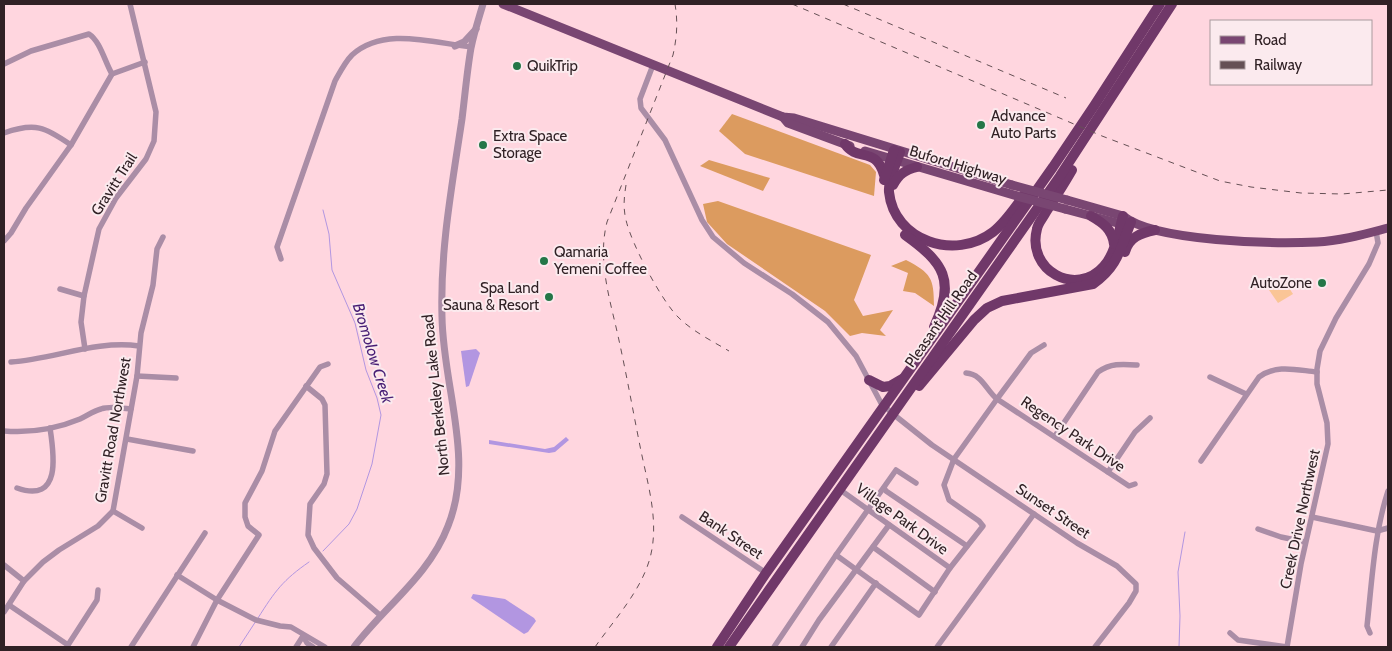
<svg xmlns="http://www.w3.org/2000/svg" width="1392" height="651" font-family="Cabin,sans-serif">
  <style>
    .green { fill: #fac596 }
    .forest { fill: #dc9b5f }
    .water { fill: #b296e1 }
    .lines { fill: none; stroke-linecap: round; stroke-linejoin: round }
    .stream { stroke: #b296e1; stroke-width: 1 }
    .minor { stroke: #aa8da6; stroke-width: 5.5 }
    .tertiary { stroke: #aa8da6; stroke-width: 7 }
    .primary { stroke: #794672; stroke-width: 9 }
    .trunk { stroke: #703869; stroke-width: 10 }
    .rail { stroke: #655055; stroke-width: 1; stroke-dasharray: 6 6; stroke-linecap: butt }
    .primary-bridge { stroke: #794672; stroke-width: 9 }
    .poi-dot { fill: #247647; stroke: #fbeaee; stroke-width: 2 }
    .labels { text-anchor: middle; dominant-baseline: central; stroke-width: 4; stroke-linejoin: round; paint-order: stroke }
    .poi-label { font-size: 15px; fill: #302125; stroke: #fbeaee; text-anchor: start }
    .street-label { font-size: 15px; fill: #302125; stroke: #fbeaee }
    .water-label { font-size: 16px; font-style: italic; fill: #471e75; stroke: #fbeaee }
  </style>
  <rect width="100%" height="100%" fill="#ffd6df"/>
  <polygon class="green" points="1284,280 1293,294 1278,303 1269,290"/>
  <g class="forest">
    <polygon points="732,114 870,165 876,172 874,196 745,154 719,131"/>
    <polygon points="709,160 770,178 763,191 700,166"/>
    <polygon points="718,201 871,255 854,300 863,316 893,310 880,330 886,336 862,333 850,336 825,311 727,244 707,222 703,204"/>
    <path d="M906 260C931 273 934 278 934 306L915 293 903 291 908 273 891 266Z"/>
  </g>
  <g class="water">
    <polygon points="476,349 480,353 469,386 466,387 461,351"/>
    <polygon points="566,437 569,440 555,452 549,453 489,444 489,440 545,449 554,447"/>
    <polygon points="473,594 505,599 534,618 536,621 528,632 524,634 471,598"/>
  </g>
  <g class="lines">
    <g class="stream">
      <polyline points="323,210 329,234 332,270 355,323 366,370 377,398 381,415 372,464 357,509 349,524 323,551"/>
      <path d="M258 618C275 591 283 580 309 562"/>
      <polyline points="239,647 256,621"/>
      <polyline points="1179,647 1180,616 1178,572 1185,532"/>
    </g>
    <g class="minor">
      <path d="M4 64 31 51 89 34C100 41 105 62 112 74"/>
      <polyline points="653,65 640,99 641,108 665,140 702,220 713,237 744,263 792,294 828,322 856,356 881,403 893,414 932,445 1034,514 1077,543 1117,566 1136,584 1136,591 1129,603 1095,647"/>
      <path d="M4 133C35 122 45 127 71 145"/>
      <polyline points="4,241 11,233 26,208 71,145 112,74 145,62"/>
      <path d="M281 259 277 247 335 81C340 72 345 62 352 55 384 26 433 43 471 47"/>
      <polyline points="60,289 84,296"/>
      <polyline points="85,349 81,322 84,296 99,229 116,198 146,159 154,141 156,112 130,4"/>
      <path d="M11 362C54 359 96 340 139 346"/>
      <path d="M966 373C982 374 986 390 997 399L1031 353 1044 345"/>
      <polyline points="137,376 176,378"/>
      <polyline points="1210,377 1246,394"/>
      <polyline points="306,386 322,399 325,405 327,474 324,484 310,504 308,535 314,548 337,578 381,616"/>
      <path d="M4 431C29 433 56 429 80 419 87 416 93 411 101 409 110 406 121 408 131 409"/>
      <path d="M1055 436 1098 372C1111 363 1122 364 1137 365"/>
      <polyline points="127,439 193,451"/>
      <path d="M1201 461 1259 377C1277 364 1296 370 1317 372"/>
      <polyline points="1108,472 1135,432 1150,418"/>
      <path d="M17 488C62 504 54 454 50 428"/>
      <polyline points="884,488 886,491 967,546"/>
      <polyline points="839,489 950,568"/>
      <polyline points="113,511 142,528"/>
      <polyline points="682,517 766,573"/>
      <polyline points="1312,517 1377,531 1388,528"/>
      <polyline points="1258,529 1281,537 1305,542"/>
      <polyline points="873,547 935,592"/>
      <polyline points="836,555 919,615 950,568 983,526 979,521 949,500 944,485 954,459 997,399 1129,486 1135,484"/>
      <polyline points="4,565 24,581"/>
      <polyline points="177,575 217,600 256,620 280,626 291,627 325,647"/>
      <polyline points="9,605 68,645 97,600 98,590"/>
      <polyline points="4,612 24,581 43,562 59,550 98,526 113,511 137,376 141,333 153,285 157,249 163,237"/>
      <polyline points="1230,633 1238,640 1287,647"/>
      <path d="M1370 633 1367 626C1372 581 1374 534 1388 491"/>
      <polyline points="303,636 307,643 313,647"/>
      <polyline points="131,647 205,533"/>
      <polyline points="193,647 217,600 259,535 248,526 245,517 245,503 262,471 275,431 320,367 328,364"/>
      <polyline points="296,647 303,636"/>
      <polyline points="774,647 836,555 896,470 916,483"/>
      <polyline points="802,647 819,620 889,525"/>
      <polyline points="831,647 876,583"/>
      <polyline points="937,647 1034,514"/>
      <polyline points="1287,647 1301,564 1328,444 1327,423 1317,384 1317,369 1320,351 1336,318 1369,264 1378,243 1376,231"/>
    </g>
    <g class="tertiary">
      <polyline points="455,46 464,42 476,29"/>
      <path d="M354 647C385 606 429 576 448 526 475 459 443 387 442 317 440 249 452 186 462 119 465 95 467 71 471 48 474 33 479 18 483 4"/>
    </g>
    <g class="primary">
      <polyline points="503,4 783,117 794,118 1012,185"/>
      <polyline points="783,117 788,123 850,146"/>
      <polyline points="865,151 1017,196"/>
      <path d="M1067 200 1123 216C1155 242 1275 244 1317 242 1341 241 1365 234 1388 228"/>
      <polyline points="1065,209 1121,224 1128,222"/>
    </g>
    <g class="trunk">
      <path d="M845 144C857 162 876 146 884 175"/>
      <path d="M900 152C896 166 888 178 889 192 894 241 955 261 993 232 1006 222 1017 205 1027 191"/>
      <path d="M1072 170C1064 184 1055 198 1046 212 1043 218 1038 223 1037 229 1026 270 1076 298 1104 266 1115 254 1119 231 1123 216"/>
      <polyline points="884,180 894,150"/>
      <path d="M893 185C899 174 905 170 917 167"/>
      <path d="M1091 216C1103 223 1112 229 1114 244"/>
      <path d="M905 235C944 263 956 280 934 327"/>
      <path d="M1125 252C1129 237 1141 233 1155 230"/>
      <polyline points="869,380 883,387 890,386 902,379"/>
      <path d="M919 386 974 320 987 308 1002 301 1093 284C1118 267 1120 249 1131 222"/>
      <polyline points="717,647 766,573 1053,167 1094,106 1160,4"/>
      <polyline points="729,647 1060,176 1172,4"/>
    </g>
    <g class="rail">
      <polyline points="792,4 1102,136 1220,181 1251,187 1301,193 1342,194 1388,190"/>
      <polyline points="843,4 1066,98"/>
      <path d="M626 185C624 197 623 208 626 220 631 243 661 300 678 317 692 331 712 341 729 351"/>
      <path d="M595 647C614 620 641 591 650 558 660 521 647 482 640 446 632 406 625 366 616 327 608 293 598 257 607 222L673 55C677 37 678 22 675 4"/>
    </g>
    <g class="primary-bridge">
      <polyline points="1012,185 1067,200"/>
      <polyline points="1017,196 1065,209"/>
    </g>
  </g>
  <g class="poi-dot">
    <circle cx="517" cy="66" r="5"/>
    <circle cx="981" cy="125" r="5"/>
    <circle cx="483" cy="145" r="5"/>
    <circle cx="544" cy="261" r="5"/>
    <circle cx="1322" cy="283" r="5"/>
    <circle cx="549" cy="297" r="5"/>
  </g>
  <g class="labels">
    <g class="poi-label">
      <text x="527" y="66">QuikTrip</text>
      <text x="991" y="116">Advance<tspan x="991" dy="17">Auto Parts</tspan></text>
      <text x="493" y="136">Extra Space<tspan x="493" dy="17">Storage</tspan></text>
      <text x="554" y="252">Qamaria<tspan x="554" dy="17">Yemeni Coffee</tspan></text>
      <text x="1312" y="283" text-anchor="end">AutoZone</text>
      <text x="539" y="288" text-anchor="end">Spa Land<tspan x="539" dy="17">Sauna &amp; Resort</tspan></text>
    </g>
    <g class="street-label">
      <text transform="translate(958 165) rotate(17)">Buford Highway</text>
      <text transform="translate(114 184) rotate(-57)">Gravitt Trail</text>
      <text transform="translate(941 319) rotate(-55)">Pleasant Hill Road</text>
      <text transform="translate(436 395) rotate(-96)">North Berkeley Lake Road</text>
      <text transform="translate(113 430) rotate(-80)">Gravitt Road Northwest</text>
      <text transform="translate(1073 434) rotate(34)">Regency Park Drive</text>
      <text transform="translate(1053 511) rotate(34)">Sunset Street</text>
      <text transform="translate(902 519) rotate(36)">Village Park Drive</text>
      <text transform="translate(1300 519) rotate(-78)">Creek Drive Northwest</text>
      <text transform="translate(731 535) rotate(34)">Bank Street</text>
    </g>
    <g class="water-label">
      <text transform="translate(373 353) rotate(73)">Bromolow Creek</text>
    </g>
  </g>
  <rect width="1392" height="651" fill="none" stroke="#302125" stroke-width="10"/>
  <rect x="1210" y="20" width="162" height="65" fill="#fbeaee" stroke="#aa9a9e"/>
  <rect x="1220" y="36" width="25" height="8" fill="#794672" stroke="#aa9a9e"/>
  <text x="1254" y="45" font-size="15" fill="#302125">Road</text>
  <rect x="1220" y="61" width="25" height="8" fill="#655055" stroke="#aa9a9e"/>
  <text x="1254" y="70" font-size="15" fill="#302125">Railway</text>
</svg>
